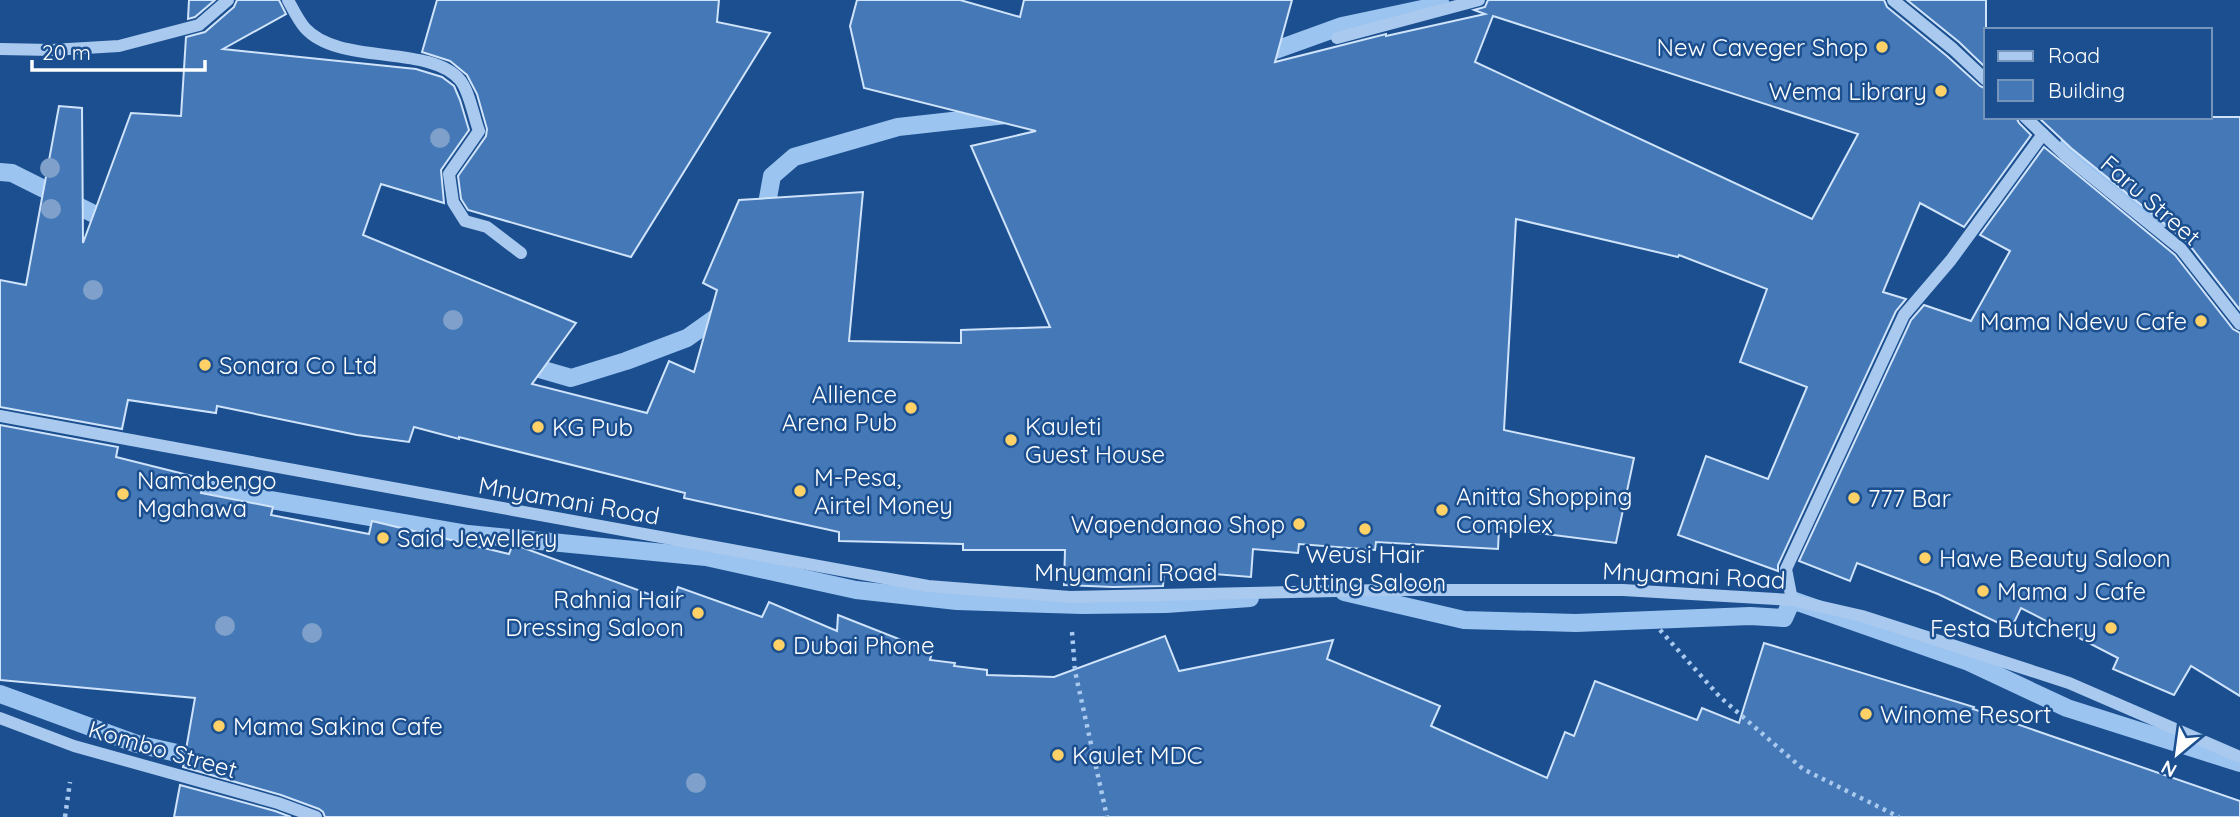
<svg xmlns="http://www.w3.org/2000/svg" width="2240" height="817" font-family="Quicksand,sans-serif">
  <style>
    .lines { fill: none; stroke-linecap: round; stroke-linejoin: round }
    .stream { stroke: #9cc4f0; stroke-width: 18 }
    .building { fill: #4478b7; stroke: #cfe3fa; stroke-width: 2; fill-rule: evenodd }
    .path { stroke: #a9c9ee; stroke-width: 4.5; stroke-dasharray: 3.5 5; stroke-linecap: butt }
    .minor { stroke: #a9c9ee; stroke-width: 12 }
    .tree { fill: #7ea0ca }
    .poi-dot { fill: #ffd166; stroke: #1b4f8f; stroke-width: 2.5 }
    .labels { text-anchor: middle; dominant-baseline: central; stroke-width: 5; stroke-linejoin: round; paint-order: stroke }
    .poi-label { font-size: 24px; fill: #fff; stroke: #1b4f8f; text-anchor: start }
    .street-label { font-size: 24px; fill: #fff; stroke: #1b4f8f }
  </style>
  <rect width="100%" height="100%" fill="#1b4f8f"/>
  <g class="lines">
    <g class="stream">
      <polyline points="1256,57 1342,26 1441,5"/>
      <polyline points="2069,144 2103,177 2161,219"/>
      <polyline points="0,172 12,173 98,216 115,218"/>
      <polyline points="764,220 772,176 794,157 898,127 1006,115"/>
      <polyline points="519,363 571,378 626,361 687,338 725,311"/>
      <polyline points="178,484 468,534 706,557 856,590 957,601 1082,605 1166,604 1250,598"/>
      <polyline points="1344,592 1464,620 1576,623 1750,616 1784,618 1792,600 1969,662 2067,708 2240,763"/>
      <polyline points="0,694 137,744 208,760"/>
    </g>
  </g>
  <g class="building">
    <polygon points="189,0 215,0 195,17 188,19"/>
    <path d="M237 0H279L286 14 223 49 416 69 442 77 454 86 460 100 469 130 441 170 444 203 381 184 363 235 576 323 532 384 647 413 669 361 694 372 717 290 703 283 739 200 863 192 849 341 961 343V330L1050 327 971 146 1036 131 864 88 850 26 857 0H960L1020 17 1024 0H1292L1275 62 1386 34V36L1485 14 1474 10 1485 7 1488 0H1884L1887 7 1947 56 1980 86 1986 89V117H2016L2019 123 2031 135 1964 227 1920 203 1883 292 1906 299 1896 311 1778 565V571L1678 535 1706 456 1768 479 1807 387 1740 362 1767 289 1679 255 1678 257 1516 219 1504 430 1634 458 1616 543 1499 528 1498 549 1376 542 1375 550 1299 544 1298 553 1253 549 1251 577 1164 570 1163 586 1113 587 1064 585 1065 550H963V544L839 541V532L684 498 685 493 459 437V439L414 427 409 442 357 435 217 406 216 413 128 400 122 429 0 407V280L26 285 59 106 82 108 83 243 131 113 181 116 186 37 205 32 234 7ZM1493 16 1858 134 1812 219 1475 62Z"/>
    <polygon points="437,0 719,0 717,22 770,33 631,257 468,210 461,199 458,176 486,136 487,129 477,94 467,75 450,61 422,52"/>
    <polygon points="1907,0 1986,0 1986,68 1959,42"/>
    <polygon points="2038,117 2240,117 2240,310 2187,242 2071,148"/>
    <polygon points="2044,147 2175,255 2233,329 2240,333 2240,696 2191,666 2174,695 2113,669 2118,658 2021,608 2011,629 1938,594 1857,563 1850,581 1799,561 1911,320 1924,305 1971,321 2010,251 1980,235"/>
    <polygon points="0,425 118,447 116,457 204,479 201,493 273,507 271,515 369,534 372,521 509,554 513,544 673,603 678,587 762,617 769,602 837,631 838,615 932,652 930,660 955,663 954,666 987,670 987,675 1054,677 1165,636 1179,671 1333,640 1327,659 1440,706 1431,726 1547,778 1565,732 1574,736 1595,681 1697,720 1702,708 1739,723 1764,643 1974,707 1973,709 2240,801 2240,817 325,817 323,812 319,809 281,795 183,767 195,698 0,680"/>
    <polygon points="180,785 275,811 291,817 174,817"/>
  </g>
  <g class="lines">
    <g class="path">
      <polyline points="1660,630 1720,697 1803,769 1899,817"/>
      <polyline points="1072,632 1075,671 1107,817"/>
      <polyline points="65,817 70,782"/>
    </g>
    <g class="minor">
      <path d="M288 0C293 9 298 20 305 28 339 66 430 44 460 80 469 90 474 118 479 131L449 174 453 202 465 221 487 227 521 253"/>
      <polyline points="1893,0 1953,49 1986,80"/>
      <polyline points="1337,38 1479,0"/>
      <polyline points="0,49 52,50 119,46 199,25 228,0"/>
      <polyline points="2025,117 2065,155 2181,249 2240,324"/>
      <polyline points="0,416 928,586 1070,597 1381,590 1623,590 1792,600 1862,616 2069,683 2240,757"/>
      <polyline points="1792,600 1786,569 1904,315 1951,260 2043,134"/>
      <polyline points="0,718 74,746 278,803 316,817"/>
    </g>
  </g>
  <g class="tree">
    <circle cx="440" cy="138" r="10"/>
    <circle cx="50" cy="168" r="10"/>
    <circle cx="51" cy="209" r="10"/>
    <circle cx="93" cy="290" r="10"/>
    <circle cx="453" cy="320" r="10"/>
    <circle cx="225" cy="626" r="10"/>
    <circle cx="312" cy="633" r="10"/>
    <circle cx="696" cy="783" r="10"/>
  </g>
  <g class="poi-dot">
    <circle cx="1882" cy="47" r="7"/>
    <circle cx="1941" cy="91" r="7"/>
    <circle cx="2201" cy="321" r="7"/>
    <circle cx="205" cy="365" r="7"/>
    <circle cx="911" cy="408" r="7"/>
    <circle cx="538" cy="427" r="7"/>
    <circle cx="1011" cy="440" r="7"/>
    <circle cx="800" cy="491" r="7"/>
    <circle cx="123" cy="494" r="7"/>
    <circle cx="1854" cy="498" r="7"/>
    <circle cx="1442" cy="510" r="7"/>
    <circle cx="1299" cy="524" r="7"/>
    <circle cx="1365" cy="529" r="7"/>
    <circle cx="383" cy="538" r="7"/>
    <circle cx="1925" cy="558" r="7"/>
    <circle cx="1983" cy="591" r="7"/>
    <circle cx="698" cy="613" r="7"/>
    <circle cx="2111" cy="628" r="7"/>
    <circle cx="779" cy="645" r="7"/>
    <circle cx="1866" cy="714" r="7"/>
    <circle cx="219" cy="726" r="7"/>
    <circle cx="1058" cy="755" r="7"/>
  </g>
  <g class="labels">
    <g class="poi-label">
      <text x="1868" y="47" text-anchor="end">New Caveger Shop</text>
      <text x="1927" y="91" text-anchor="end">Wema Library</text>
      <text x="2187" y="321" text-anchor="end">Mama Ndevu Cafe</text>
      <text x="219" y="365">Sonara Co Ltd</text>
      <text x="897" y="394" text-anchor="end">Allience<tspan x="897" dy="28">Arena Pub</tspan></text>
      <text x="1025" y="426">Kauleti<tspan x="1025" dy="28">Guest House</tspan></text>
      <text x="552" y="427">KG Pub</text>
      <text x="814" y="477">M-Pesa,<tspan x="814" dy="28">Airtel Money</tspan></text>
      <text x="137" y="480">Namabengo<tspan x="137" dy="28">Mgahawa</tspan></text>
      <text x="1456" y="496">Anitta Shopping<tspan x="1456" dy="28">Complex</tspan></text>
      <text x="1868" y="498">777 Bar</text>
      <text x="1285" y="524" text-anchor="end">Wapendanao Shop</text>
      <text x="397" y="538">Said Jewellery</text>
      <text x="1365" y="554" text-anchor="middle">Weusi Hair<tspan x="1365" dy="28">Cutting Saloon</tspan></text>
      <text x="1939" y="558">Hawe Beauty Saloon</text>
      <text x="1997" y="591">Mama J Cafe</text>
      <text x="684" y="599" text-anchor="end">Rahnia Hair<tspan x="684" dy="28">Dressing Saloon</tspan></text>
      <text x="2097" y="628" text-anchor="end">Festa Butchery</text>
      <text x="793" y="645">Dubai Phone</text>
      <text x="1880" y="714">Winome Resort</text>
      <text x="233" y="726">Mama Sakina Cafe</text>
      <text x="1072" y="755">Kaulet MDC</text>
    </g>
    <g class="street-label">
      <text transform="translate(2151 200) rotate(41)">Faru Street</text>
      <text transform="translate(569 500) rotate(10)">Mnyamani Road</text>
      <text x="1126" y="572">Mnyamani Road</text>
      <text transform="translate(1694 575) rotate(3)">Mnyamani Road</text>
      <text transform="translate(163 749) rotate(16)">Kombo Street</text>
    </g>
  </g>
  <rect x="1984" y="28" width="228" height="91" fill="#1b4f8f" stroke="#7695bc" stroke-width="2"/>
  <rect x="1998" y="51" width="35" height="10" fill="#a9c9ee" stroke="#7695bc" stroke-width="2"/>
  <text x="2048" y="63" font-size="21" fill="#ffffff">Road</text>
  <rect x="1998" y="80" width="35" height="21" fill="#4478b7" stroke="#7695bc" stroke-width="2"/>
  <text x="2048" y="98" font-size="21" fill="#ffffff">Building</text>
  <g transform="translate(2177 754) rotate(209)" stroke="#1b4f8f" stroke-width="5" paint-order="stroke">
  <path d="M0-5L12 26L0 18L-12 26Z" fill="#ffffff"/>
  <text y="-10" font-size="19" font-weight="bold" text-anchor="middle" fill="#ffffff">N</text>
  </g>
  <path d="M32 60v10h173v-10" fill="none" stroke="#ffffff" stroke-width="3.5"/>
  <text x="42" y="60" font-size="21" fill="#ffffff" stroke="#1b4f8f" stroke-width="5" paint-order="stroke">20 m</text>
</svg>
